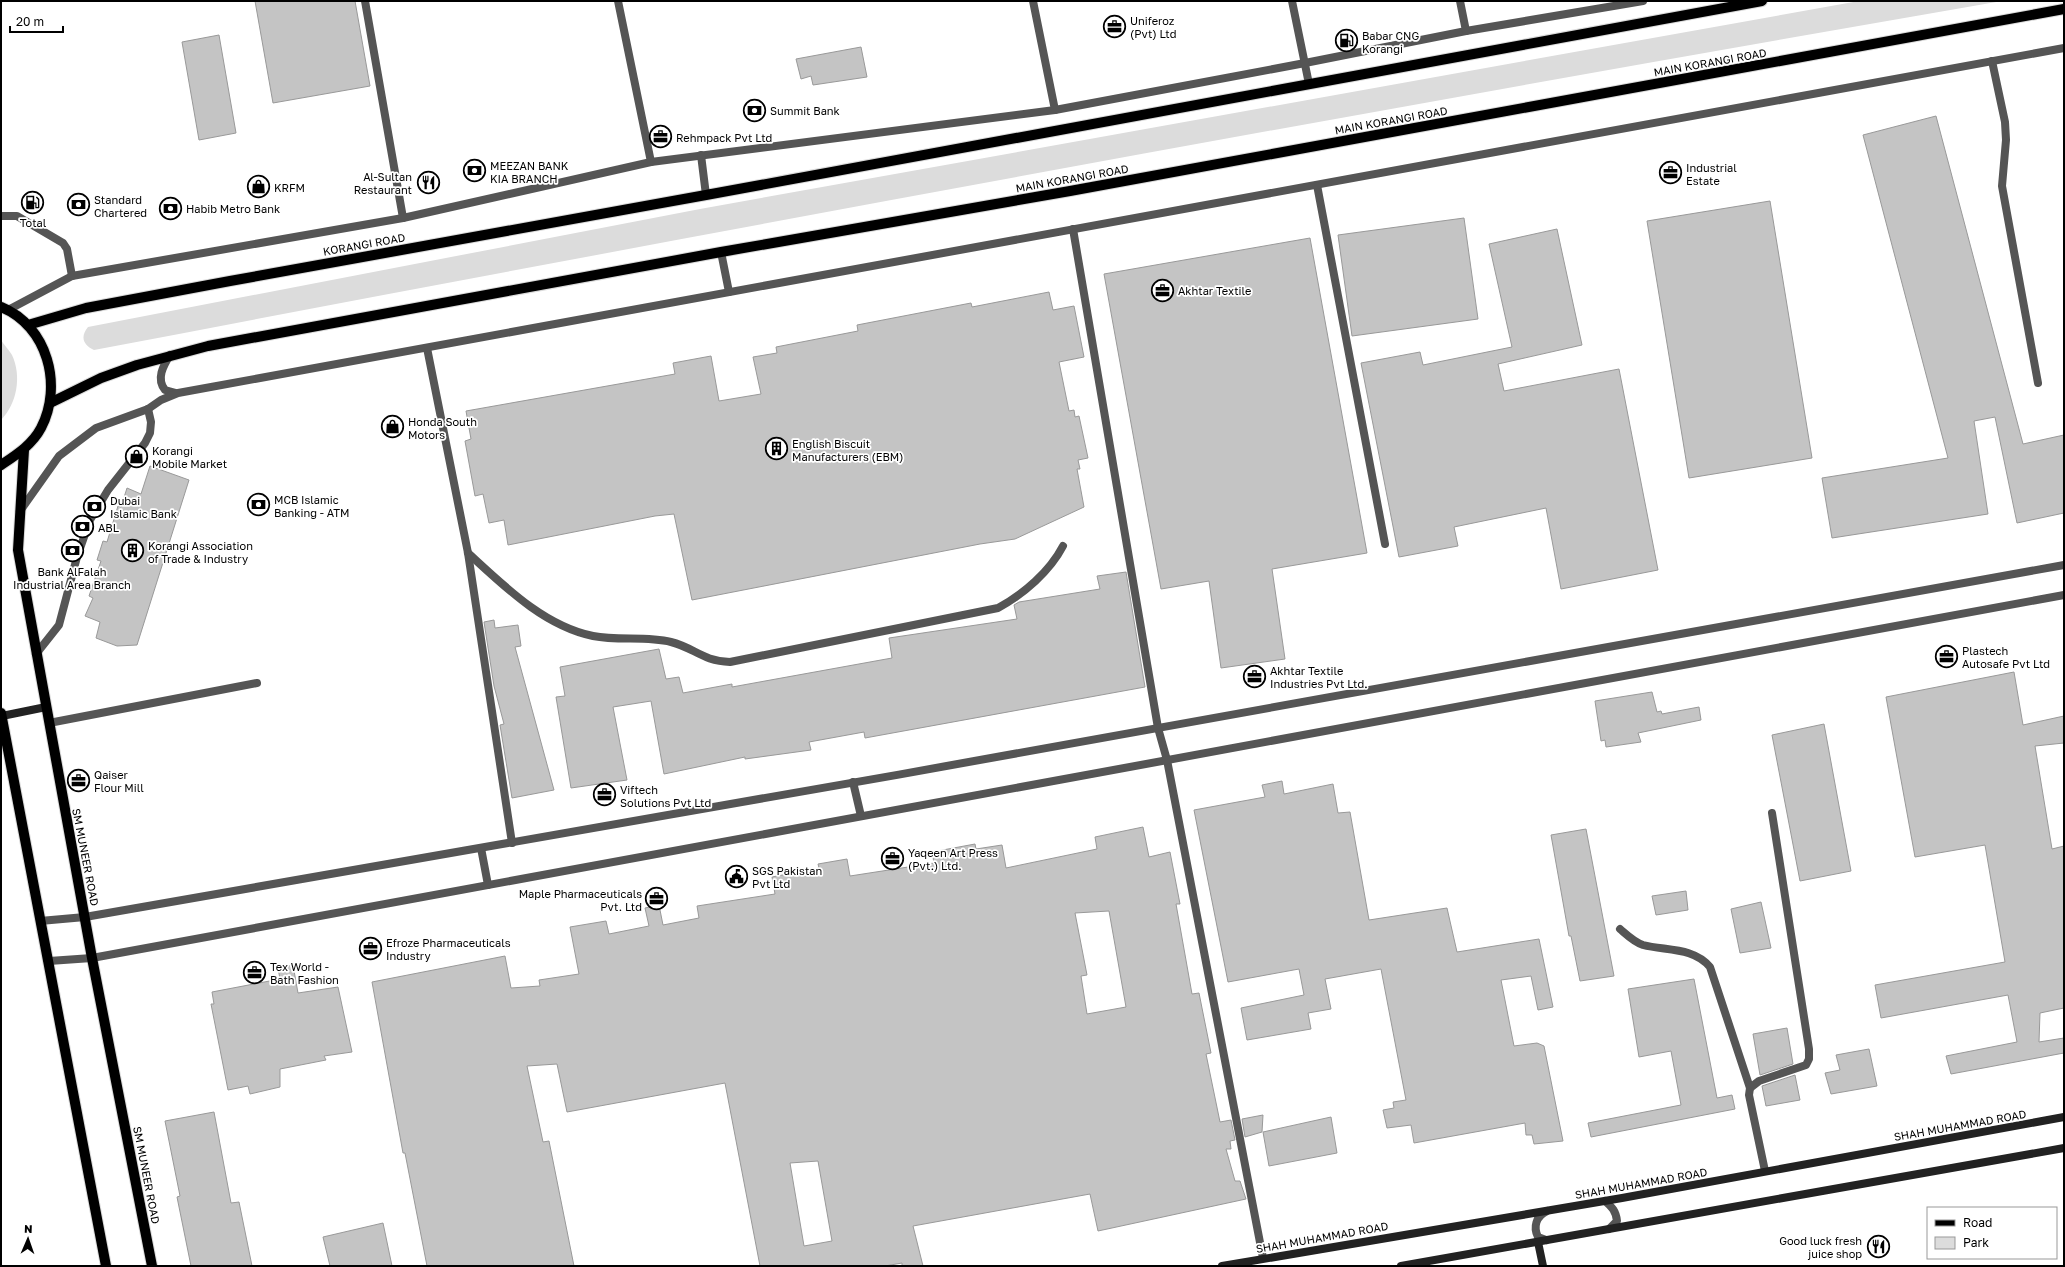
<svg xmlns="http://www.w3.org/2000/svg" width="2065" height="1267" font-family="'Golos Text',sans-serif">
  <style>
    .green { fill: #dcdcdc }
    .building { fill: #c4c4c4; stroke: #999; fill-rule: evenodd }
    .lines { fill: none; stroke-linecap: round; stroke-linejoin: round }
    .primary-casing { stroke: #dbdbdb; stroke-width: 12 }
    .service { stroke: #555; stroke-width: 8 }
    .minor { stroke: #555; stroke-width: 8 }
    .tertiary { stroke: #555; stroke-width: 8 }
    .secondary { stroke: #222; stroke-width: 8 }
    .primary { stroke: #000; stroke-width: 10 }
    .labels { text-anchor: middle; dominant-baseline: central; stroke-width: 3.5; stroke-linejoin: round; paint-order: stroke }
    .poi-label { font-size: 11px; fill: #000; stroke: #fff; text-anchor: start }
    .street-label { font-size: 11px; fill: #000; stroke: #fff }
  </style>
  <rect width="100%" height="100%" fill="#fff"/>
  <g class="green">
    <path d="M1859 1H2002C1365 111 729 229 94 350 83 345 80 337 88 327L700 209Z"/>
    <path d="M1 340C4 345 9 350 12 355 22 376 17 404 1 420Z"/>
  </g>
  <g class="building">
    <polygon points="255,1 355,1 370,86 273,103"/>
    <polygon points="219,35 236,133 199,140 182,42"/>
    <polygon points="861,47 867,77 813,85 811,76 801,79 796,59"/>
    <polygon points="1936,116 2023,444 2064,435 2064,513 2017,523 1995,417 1974,421 1988,514 1832,538 1822,478 1948,458 1863,135"/>
    <polygon points="1770,201 1812,458 1689,478 1647,221"/>
    <polygon points="1464,218 1478,319 1352,336 1338,235"/>
    <polygon points="1557,229 1582,345 1498,364 1504,391 1619,369 1658,570 1561,589 1546,508 1454,527 1458,546 1399,557 1361,363 1420,352 1423,365 1512,347 1489,244"/>
    <polygon points="1310,238 1367,553 1272,569 1285,659 1221,668 1209,581 1161,589 1104,274"/>
    <polygon points="1049,292 1053,310 1074,306 1084,357 1059,362 1069,411 1074,410 1075,417 1079,416 1088,458 1078,460 1080,469 1077,469 1084,507 1015,539 980,544 692,600 674,514 655,516 508,545 504,520 489,523 483,494 475,496 465,441 471,439 466,411 675,374 673,363 711,356 719,401 761,394 753,357 777,353 776,347 858,331 857,325 971,303 972,307"/>
    <polygon points="150,466 189,480 137,645 117,646 96,638 100,622 85,616 93,598 89,596 101,561 97,560 103,541 107,542 118,506 121,507 127,488 141,494"/>
    <polygon points="1126,572 1145,687 865,738 864,732 809,742 811,750 745,759 745,757 664,774 651,701 613,707 627,780 571,788 556,697 565,696 560,667 659,649 666,679 679,677 683,693 732,684 732,687 892,658 889,638 1017,619 1014,605 1019,602 1100,589 1097,576"/>
    <polygon points="494,620 495,628 518,625 521,646 515,647 554,790 512,798 500,725 504,724 494,686 484,622"/>
    <polygon points="2014,672 2023,725 2064,716 2064,743 2035,746 2052,849 2064,846 2064,1008 2040,1013 2039,1042 2064,1038 2064,1053 1951,1074 1946,1056 2017,1042 2008,995 1881,1018 1875,985 2005,962 1985,845 1915,857 1886,697"/>
    <polygon points="1652,692 1657,712 1661,711 1662,714 1699,707 1701,720 1638,733 1641,742 1606,747 1605,740 1601,741 1595,701"/>
    <polygon points="1824,724 1851,871 1800,881 1772,735"/>
    <polygon points="1282,781 1284,794 1333,784 1338,813 1350,812 1369,920 1447,908 1457,952 1539,939 1553,1007 1538,1010 1531,976 1501,980 1514,1046 1537,1043 1544,1046 1563,1141 1534,1144 1532,1135 1526,1135 1525,1123 1414,1143 1411,1125 1387,1128 1383,1110 1394,1108 1393,1102 1406,1100 1381,969 1325,979 1331,1009 1308,1013 1311,1029 1247,1040 1241,1008 1304,995 1299,969 1228,982 1194,810 1265,797 1262,785"/>
    <path d="M1143 827 1149 857 1170 852 1180 904H1176L1192 994 1199 993 1211 1053 1206 1054 1220 1122 1231 1120 1235 1140 1230 1141 1231 1149H1226L1235 1181H1240L1246 1199 1098 1231 1090 1194 913 1226 923 1266H902V1263L885 1266H760L725 1083 567 1112 557 1064 527 1066 543 1142 549 1141 574 1266H427L405 1153H403L372 982 505 956 511 988 540 986 539 980 579 974 570 927 606 921 609 934 649 926 645 908 659 905 663 925 699 918 697 906 775 894 772 877 819 868 818 864 847 859 850 876 934 863 932 852 975 844 976 849 1002 845 1006 868 1097 849 1095 837ZM1109 911 1126 1007 1087 1014 1081 976 1087 975 1075 913ZM818 1161 832 1241 804 1246 790 1163Z"/>
    <polygon points="1586,829 1614,976 1580,981 1571,936 1569,936 1551,835"/>
    <polygon points="1686,891 1688,910 1656,915 1652,896"/>
    <polygon points="1761,902 1771,948 1740,953 1731,909"/>
    <polygon points="293,965 298,993 338,987 352,1052 324,1056 326,1060 280,1069 280,1087 250,1094 248,1086 228,1090 211,1004 214,1004 212,992 280,979 278,968"/>
    <polygon points="1694,979 1717,1098 1732,1095 1735,1109 1591,1137 1588,1123 1681,1105 1671,1051 1639,1057 1628,989"/>
    <polygon points="1787,1028 1793,1064 1760,1075 1753,1034"/>
    <polygon points="1869,1049 1877,1086 1831,1094 1825,1073 1840,1070 1836,1055"/>
    <polygon points="1795,1075 1800,1100 1766,1106 1762,1086"/>
    <polygon points="214,1112 231,1203 239,1202 252,1266 191,1266 177,1197 180,1196 165,1121"/>
    <polygon points="1263,1115 1262,1132 1245,1137 1242,1119"/>
    <polygon points="1331,1117 1337,1153 1269,1166 1263,1132"/>
    <polygon points="383,1223 392,1266 330,1266 323,1237"/>
  </g>
  <g class="lines">
    <defs>
      <g id="primary">
        <path d="M1 307C48 326 63 386 41 428 32 445 16 455 1 465"/>
        <polyline points="28,325 86,308 230,281 706,195 1762,1"/>
        <polyline points="50,403 101,378 137,365 208,346 721,252 1070,191 2064,9"/>
        <polyline points="24,450 18,550 92,958 152,1266"/>
        <polyline points="1,713 106,1266"/>
      </g>
    </defs>
    <use href="#primary" class="primary-casing"/>
    <g class="service">
      <polyline points="1992,61 2005,122 2006,140 2002,186 2038,383"/>
      <polyline points="1317,185 1385,544"/>
      <polyline points="1,216 17,216 63,243 67,249 72,276"/>
      <polyline points="8,310 72,276 403,218 651,162 1055,110 1305,63 1466,31 1643,1"/>
      <polyline points="427,348 468,553 512,843"/>
      <path d="M468 553C504 586 544 626 593 636 618 641 646 636 671 642 695 648 702 661 730 662L998 608C1024 594 1050 571 1063 546"/>
      <polyline points="36,654 59,625 77,557 90,520 108,490 145,443 150,433 151,422 148,409"/>
      <polyline points="49,723 257,683"/>
      <path d="M1620 929C1627 935 1634 942 1643 945 1666 951 1693 947 1710 967L1750 1088"/>
      <polyline points="1765,1171 1749,1095 1750,1088 1759,1081 1806,1065 1809,1059 1809,1049 1772,813"/>
    </g>
    <g class="minor">
      <polyline points="365,1 403,218"/>
      <polyline points="618,1 651,162"/>
      <polyline points="1033,1 1055,110"/>
      <polyline points="1292,1 1309,84"/>
      <polyline points="1460,1 1466,31"/>
      <polyline points="701,155 706,195"/>
      <polyline points="1073,229 1158,728 1167,760 1263,1258"/>
      <polyline points="721,252 729,292"/>
      <path d="M170 355C163 366 156 379 165 390L176 393"/>
      <polyline points="20,511 59,456 96,428 148,409 161,400 178,393 2064,48"/>
    </g>
    <g class="tertiary">
      <polyline points="853,782 861,816"/>
      <polyline points="481,848 488,885"/>
      <path d="M40 921 85 917C745 801 1405 688 2064 565"/>
      <polyline points="49,961 92,958 2064,595"/>
      <path d="M1605 1201C1612 1207 1616 1211 1617 1221L1609 1229"/>
      <path d="M1546 1240 1538 1237C1533 1227 1536 1216 1547 1211"/>
    </g>
    <g class="secondary">
      <polyline points="2,716 46,707"/>
      <polyline points="1538,1242 1543,1266"/>
      <polyline points="1222,1266 1622,1198 2064,1117"/>
      <polyline points="1401,1266 2064,1148"/>
    </g>
    <use href="#primary" class="primary"/>
  </g>
  <defs>
    <symbol id="office-ring" viewBox="-11 -11 22 22"><circle r="9.5" fill="#fff" stroke="#000" stroke-width="1.5"/><path d="M-6-3h4V-5.5h4V-3h4V5H-6ZM-1-4.5V-3h2v-1.5ZM-6 0V1H6V0Z" fill="#000"/></symbol>
    <symbol id="fuel-ring" viewBox="-11 -11 22 22"><circle r="9.5" fill="#fff" stroke="#000" stroke-width="1.5"/><path d="M-5.5-6h7V0h2V4h1.3V-2.5L3-4.5l.8-.8L6-3V5H2.5V1h-1V6h-7ZM-4.2-4.7v3.2H.2V-4.7Z" fill="#000"/></symbol>
    <symbol id="bank-ring" viewBox="-11 -11 22 22"><circle r="9.5" fill="#fff" stroke="#000" stroke-width="1.5"/><path d="M-6-4H6V4H-6ZM0-2.3a2.3 2.3 0 1 0 0 4.6a2.3 2.3 0 1 0 0-4.6Z" fill="#000"/></symbol>
    <symbol id="restaurant-ring" viewBox="-11 -11 22 22"><circle r="9.5" fill="#fff" stroke="#000" stroke-width="1.5"/><path d="M-5-6h1v4h1v-4h1v4h1v-4h1v5L-1.5 .5V6h-2V.5L-5-1ZM5-6V6H3V1.5H1.5Q1.5-4 5-6Z" fill="#000"/></symbol>
    <symbol id="shop-ring" viewBox="-11 -11 22 22"><circle r="9.5" fill="#fff" stroke="#000" stroke-width="1.5"/><path d="M-5-2.5h2.3a2.7 3.5 0 0 1 5.4 0H5L5.5 6h-11ZM-1.5-2.5h3a1.5 2.3 0 0 0-3 0Z" fill="#000"/></symbol>
    <symbol id="building-ring" viewBox="-11 -11 22 22"><circle r="9.5" fill="#fff" stroke="#000" stroke-width="1.5"/><path d="M-4-6H4V6H1V3H-1V6H-4ZM-2.5-4.3h1.7v1.8h-1.7ZM.8-4.3h1.7v1.8H.8ZM-2.5-1h1.7V.8h-1.7ZM.8-1h1.7V.8H.8Z" fill="#000"/></symbol>
    <symbol id="civic-ring" viewBox="-11 -11 22 22"><circle r="9.5" fill="#fff" stroke="#000" stroke-width="1.5"/><path d="M-.6-6.5H3V-4.5H.6V-3L4-1V1h2V6H-6V1h2V-1L-.6-3ZM-1.2 2.5V6h2.4V2.5Z" fill="#000"/></symbol>
  </defs>
  <g fill-rule="evenodd">
    <use href="#office-ring" x="1102" y="14" width="25" height="25"/>
    <use href="#fuel-ring" x="1334" y="28" width="25" height="25"/>
    <use href="#bank-ring" x="742" y="98" width="25" height="25"/>
    <use href="#office-ring" x="648" y="124" width="25" height="25"/>
    <use href="#bank-ring" x="462" y="158" width="25" height="25"/>
    <use href="#office-ring" x="1658" y="160" width="25" height="25"/>
    <use href="#restaurant-ring" x="416" y="170" width="25" height="25"/>
    <use href="#shop-ring" x="246" y="174" width="25" height="25"/>
    <use href="#fuel-ring" x="20" y="190" width="25" height="25"/>
    <use href="#bank-ring" x="66" y="192" width="25" height="25"/>
    <use href="#bank-ring" x="158" y="196" width="25" height="25"/>
    <use href="#office-ring" x="1150" y="278" width="25" height="25"/>
    <use href="#shop-ring" x="380" y="414" width="25" height="25"/>
    <use href="#building-ring" x="764" y="436" width="25" height="25"/>
    <use href="#shop-ring" x="124" y="444" width="25" height="25"/>
    <use href="#bank-ring" x="246" y="492" width="25" height="25"/>
    <use href="#bank-ring" x="82" y="494" width="25" height="25"/>
    <use href="#bank-ring" x="70" y="514" width="25" height="25"/>
    <use href="#bank-ring" x="60" y="538" width="25" height="25"/>
    <use href="#building-ring" x="120" y="538" width="25" height="25"/>
    <use href="#office-ring" x="1934" y="644" width="25" height="25"/>
    <use href="#office-ring" x="1242" y="664" width="25" height="25"/>
    <use href="#office-ring" x="66" y="768" width="25" height="25"/>
    <use href="#office-ring" x="592" y="782" width="25" height="25"/>
    <use href="#office-ring" x="880" y="846" width="25" height="25"/>
    <use href="#civic-ring" x="724" y="864" width="25" height="25"/>
    <use href="#office-ring" x="644" y="886" width="25" height="25"/>
    <use href="#office-ring" x="358" y="936" width="25" height="25"/>
    <use href="#office-ring" x="242" y="960" width="25" height="25"/>
    <use href="#restaurant-ring" x="1866" y="1234" width="25" height="25"/>
  </g>
  <g class="labels">
    <g class="poi-label">
      <text x="1130" y="20">Uniferoz<tspan x="1130" dy="13">(Pvt) Ltd</tspan></text>
      <text x="1362" y="35">Babar CNG<tspan x="1362" dy="13">Korangi</tspan></text>
      <text x="770" y="110">Summit Bank</text>
      <text x="676" y="137">Rehmpack Pvt Ltd</text>
      <text x="490" y="165">MEEZAN BANK<tspan x="490" dy="13">KIA BRANCH</tspan></text>
      <text x="1686" y="167">Industrial<tspan x="1686" dy="13">Estate</tspan></text>
      <text x="412" y="176" text-anchor="end">Al-Sultan<tspan x="412" dy="13">Restaurant</tspan></text>
      <text x="274" y="187">KRFM</text>
      <text x="94" y="199">Standard<tspan x="94" dy="13">Chartered</tspan></text>
      <text x="186" y="208">Habib Metro Bank</text>
      <text x="33" y="222" text-anchor="middle">Total</text>
      <text x="1178" y="290">Akhtar Textile</text>
      <text x="408" y="421">Honda South<tspan x="408" dy="13">Motors</tspan></text>
      <text x="792" y="443">English Biscuit<tspan x="792" dy="13">Manufacturers (EBM)</tspan></text>
      <text x="152" y="450">Korangi<tspan x="152" dy="13">Mobile Market</tspan></text>
      <text x="274" y="499">MCB Islamic<tspan x="274" dy="13">Banking - ATM</tspan></text>
      <text x="110" y="500">Dubai<tspan x="110" dy="13">Islamic Bank</tspan></text>
      <text x="98" y="527">ABL</text>
      <text x="148" y="545">Korangi Association<tspan x="148" dy="13">of Trade &amp; Industry</tspan></text>
      <text x="72" y="571" text-anchor="middle">Bank AlFalah<tspan x="72" dy="13">Industrial Area Branch</tspan></text>
      <text x="1962" y="650">Plastech<tspan x="1962" dy="13">Autosafe Pvt Ltd</tspan></text>
      <text x="1270" y="670">Akhtar Textile<tspan x="1270" dy="13">Industries Pvt Ltd.</tspan></text>
      <text x="94" y="774">Qaiser<tspan x="94" dy="13">Flour Mill</tspan></text>
      <text x="620" y="789">Viftech<tspan x="620" dy="13">Solutions Pvt Ltd</tspan></text>
      <text x="908" y="852">Yaqeen Art Press<tspan x="908" dy="13">(Pvt.) Ltd.</tspan></text>
      <text x="752" y="870">SGS Pakistan<tspan x="752" dy="13">Pvt Ltd</tspan></text>
      <text x="642" y="893" text-anchor="end">Maple Pharmaceuticals<tspan x="642" dy="13">Pvt. Ltd</tspan></text>
      <text x="386" y="942">Efroze Pharmaceuticals<tspan x="386" dy="13">Industry</tspan></text>
      <text x="270" y="966">Tex World -<tspan x="270" dy="13">Bath Fashion</tspan></text>
      <text x="1862" y="1240" text-anchor="end">Good luck fresh<tspan x="1862" dy="13">juice shop</tspan></text>
    </g>
    <g class="street-label">
      <text transform="translate(1710 62) rotate(-10)">MAIN KORANGI ROAD</text>
      <text transform="translate(1391 120) rotate(-10)">MAIN KORANGI ROAD</text>
      <text transform="translate(1072 178) rotate(-10)">MAIN KORANGI ROAD</text>
      <text transform="translate(364 244) rotate(-10)">KORANGI ROAD</text>
      <text transform="translate(86 857) rotate(79)">SM MUNEER ROAD</text>
      <text transform="translate(1960 1125) rotate(-10)">SHAH MUHAMMAD ROAD</text>
      <text transform="translate(147 1175) rotate(79)">SM MUNEER ROAD</text>
      <text transform="translate(1641 1183) rotate(-10)">SHAH MUHAMMAD ROAD</text>
      <text transform="translate(1322 1237) rotate(-10)">SHAH MUHAMMAD ROAD</text>
    </g>
  </g>
  <rect width="2065" height="1267" fill="none" stroke="#000000" stroke-width="4"/>
  <rect x="1927" y="1207" width="130" height="52" fill="#ffffff" stroke="#999999"/>
  <rect x="1935" y="1220" width="20" height="6" fill="#000000" stroke="#999999"/>
  <text x="1963" y="1227" font-size="12" fill="#000000">Road</text>
  <rect x="1935" y="1237" width="20" height="12" fill="#dcdcdc" stroke="#999999"/>
  <text x="1963" y="1247" font-size="12" fill="#000000">Park</text>
  <g transform="translate(28 1239) rotate(2)" stroke="#ffffff" stroke-width="3" paint-order="stroke">
  <path d="M0-3L7 15L0 10L-7 15Z" fill="#000000"/>
  <text y="-6" font-size="11" font-weight="bold" text-anchor="middle" fill="#000000">N</text>
  </g>
  <path d="M10 26v6h53v-6" fill="none" stroke="#000000" stroke-width="2"/>
  <text x="16" y="26" font-size="12" fill="#000000" stroke="#ffffff" stroke-width="3" paint-order="stroke">20 m</text>
</svg>
